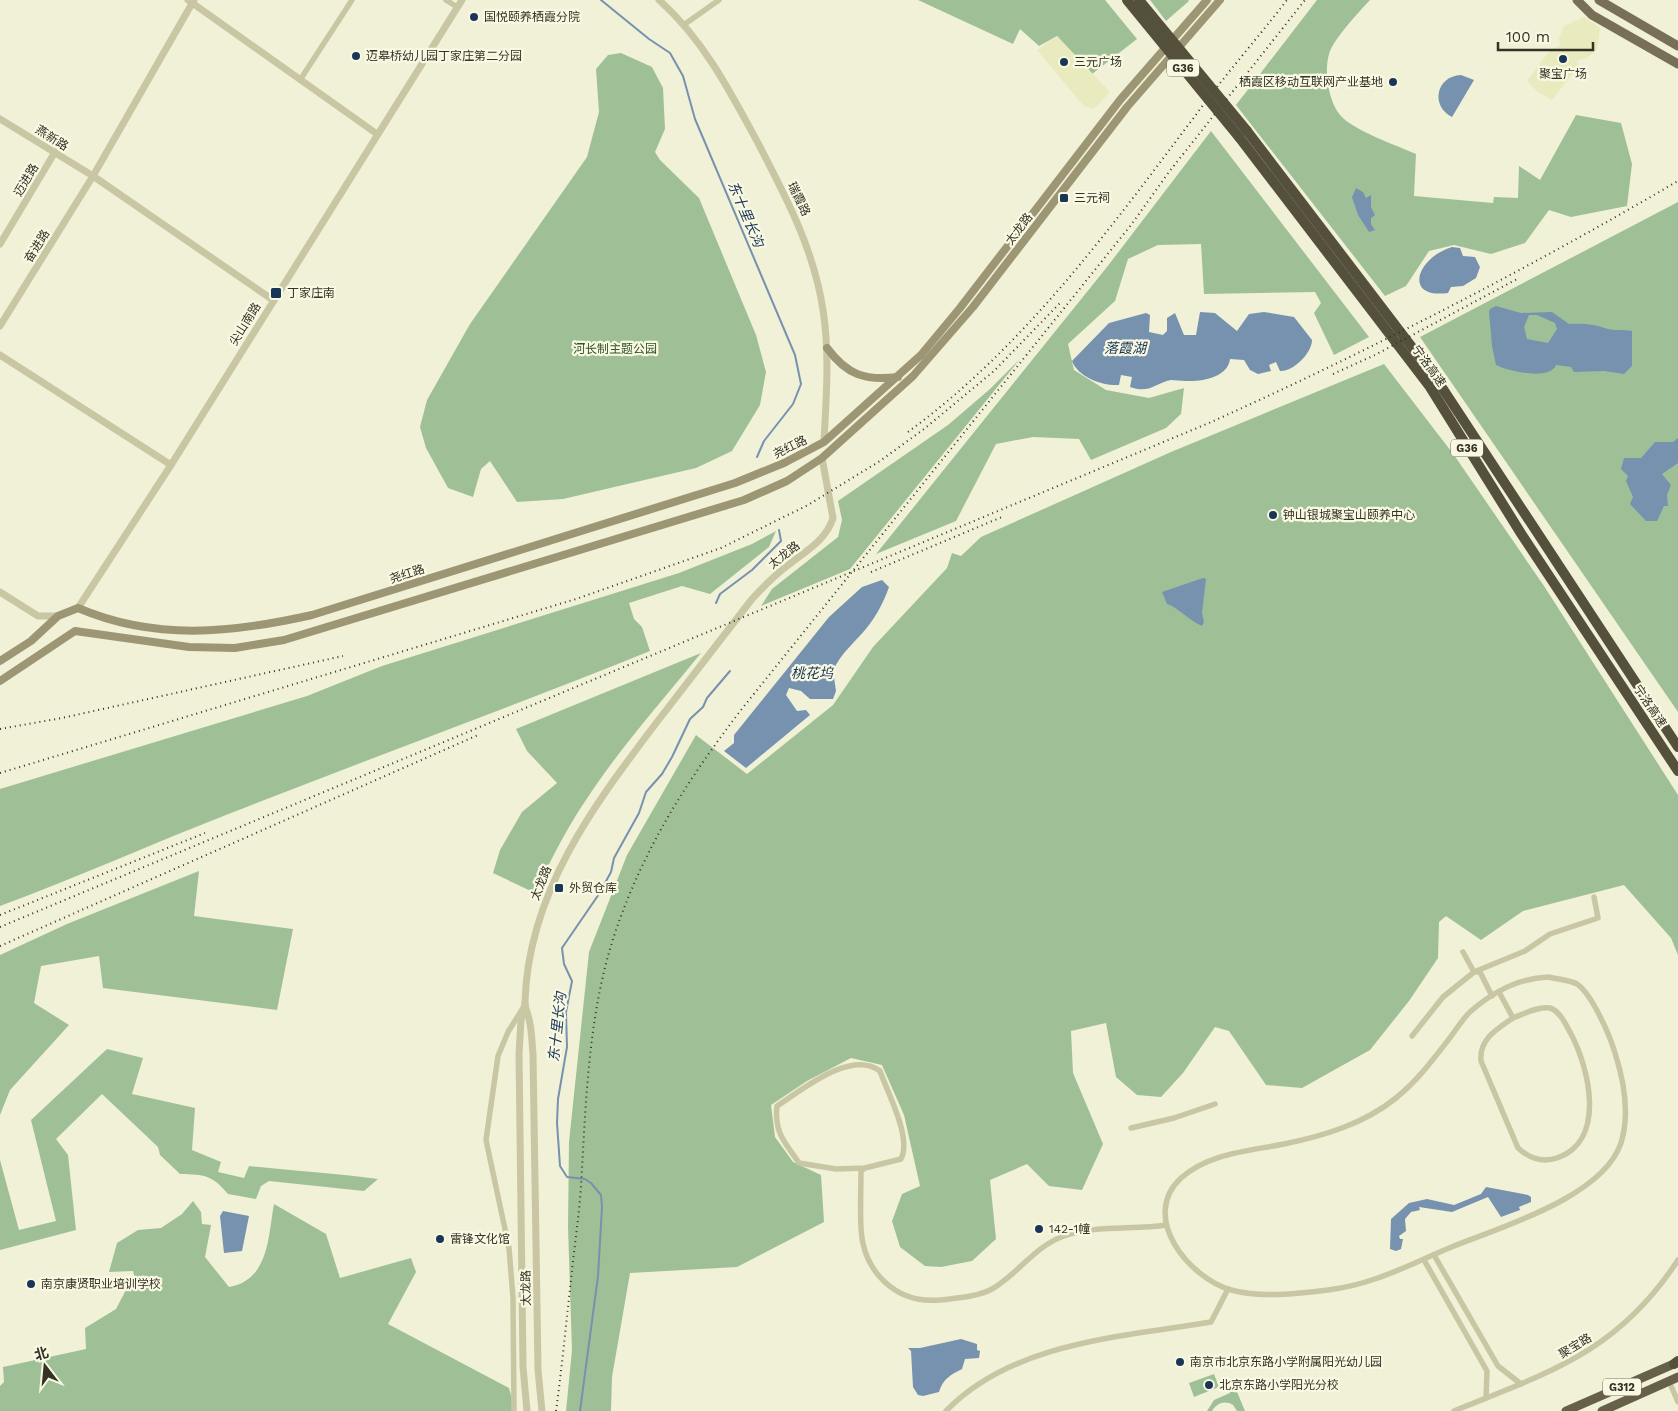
<svg xmlns="http://www.w3.org/2000/svg" width="1678" height="1411" font-family="'Work Sans','Noto Sans SC',sans-serif">
  <style>
    .green { fill: #9fc097 }
    .plaza { fill: #e9eabe }
    .water { fill: #7692af; fill-rule: evenodd }
    .lines { fill: none; stroke-linecap: round; stroke-linejoin: round }
    .stream { stroke: #7692af; stroke-width: 2 }
    .minor { stroke: #c9c6a3; stroke-width: 5.5 }
    .tertiary { stroke: #c9c6a3; stroke-width: 7 }
    .secondary { stroke: #9d9675; stroke-width: 8 }
    .primary { stroke: #777056; stroke-width: 9 }
    .trunk { stroke: #666049; stroke-width: 9 }
    .motorway { stroke: #55503c; stroke-width: 10 }
    .rail { stroke: #343125; stroke-width: 2; stroke-dasharray: 1 4; stroke-linecap: butt }
    .motorway-bridge { stroke: #55503c; stroke-width: 10 }
    .poi-dot { fill: #1a3656; stroke: #f9f9e3; stroke-width: 2 }
    .labels { text-anchor: middle; dominant-baseline: central; stroke-width: 4.5; stroke-linejoin: round; paint-order: stroke }
    .shield { fill: #f9f9e3; stroke: #6f6d5e; stroke-width: 1 }
    .shield-label { font-size: 11px; font-weight: bold; fill: #343125 }
    .poi-label { font-size: 12px; fill: #343125; stroke: #f9f9e3; text-anchor: start }
    .street-label { font-size: 12px; fill: #343125; stroke: #f9f9e3 }
    .park-label { font-size: 12px; fill: #305329; stroke: #f9f9e3 }
    .water-label { font-size: 14px; font-style: italic; fill: #1a3656; stroke: #f9f9e3 }
  </style>
  <rect width="100%" height="100%" fill="#f1f1d7"/>
  <g class="green">
    <polygon points="918,0 1105,0 1137,39 1092,74 1057,36 1039,46 1020,29 1013,44"/>
    <polygon points="1150,0 1188,0 1189,1 1166,21"/>
    <path d="M1317 0H1370C1357 14 1343 29 1333 45 1322 62 1327 99 1340 115 1354 131 1396 145 1416 154L1414 196 1493 203 1494 197 1518 198 1519 166 1540 180 1576 115 1621 123 1632 164 1627 206 1571 217 1549 210 1525 243 1491 254 1454 245 1429 251 1406 286 1385 296 1236 105Z"/>
    <polygon points="621,53 652,67 663,88 665,129 655,152 660,160 699,198 756,335 766,372 760,405 732,451 696,468 563,499 517,502 490,461 481,469 473,497 448,488 426,448 420,427 427,400 470,324 587,157 599,112 596,69 608,55"/>
    <polygon points="1211,131 1369,337 1334,355 1314,313 1321,303 1315,292 1204,294 1201,244 1158,245 1128,259 1115,301 1068,344 1074,370 1106,390 1149,398 1184,388 1181,414 1166,428 1091,460 1079,439 1033,437 996,444 956,521 876,554 1107,267"/>
    <polygon points="1678,202 1678,712 1420,337"/>
    <polygon points="1020,359 850,569 761,606 772,589 838,537 842,520 838,501 948,425 990,389"/>
    <polygon points="1384,364 1454,455 1544,586 1678,795 1678,955 1671,938 1624,885 1523,911 1481,940 1446,916 1439,922 1438,958 1409,1001 1370,1050 1302,1088 1266,1085 1229,1031 1215,1027 1183,1073 1161,1097 1137,1095 1116,1077 1106,1023 1071,1031 1073,1073 1103,1144 1082,1190 1049,1186 1027,1164 990,1180 996,1239 972,1261 941,1267 925,1266 900,1247 892,1221 902,1194 920,1186 904,1115 882,1065 851,1058 807,1081 771,1105 775,1137 793,1162 821,1175 824,1222 737,1267 630,1273 612,1377 611,1411 566,1411 572,1350 568,1227 569,1142 589,952 627,855 696,735 747,774 833,705 873,647 947,568 952,553 961,556 981,537 1171,452"/>
    <path d="M776 531 769 547 710 594 682 586 629 603 634 619 642 627 650 651C511 707 371 758 231 813 154 843 78 877 0 906V789L307 696 382 666 679 573 752 544Z"/>
    <path d="M701 653C662 701 620 748 586 800 566 829 550 862 535 893L493 873 500 850 522 812 557 783 527 751 516 729Z"/>
    <polygon points="199,871 194,916 293,929 277,1010 103,988 99,956 41,966 34,1003 69,1025 10,1090 0,1115 0,955 67,924"/>
    <path d="M107 1049 143 1058 132 1094 195 1108 192 1150 221 1162 218 1172 244 1178 249 1166C292 1171 335 1173 378 1179L364 1191 269 1181 261 1186 256 1199 228 1194C211 1174 205 1175 180 1174L160 1155 158 1147 102 1094 56 1139 68 1155 76 1230 0 1250V1160L19 1230 56 1221 31 1120Z"/>
    <path d="M193 1201 201 1212 202 1224 211 1225 205 1257 229 1287C269 1280 268 1237 274 1204L326 1234 340 1278 411 1258 416 1272 388 1324 509 1388 515 1411H0V1386L4 1382 3 1367 86 1349 85 1328 116 1309 126 1290 136 1282 133 1271 109 1272 117 1243 138 1230 161 1228 182 1214Z"/>
    <polygon points="1214,1374 1219,1387 1194,1397 1189,1383"/>
    <path d="M1235 1387 1245 1411H1237L1233 1405C1225 1400 1217 1403 1212 1411H1207L1214 1400 1230 1393 1229 1390Z"/>
  </g>
  <g class="plaza">
    <polygon points="1584,17 1600,28 1597,49 1587,58 1578,60 1577,68 1552,100 1538,92 1527,81 1551,49 1560,46 1559,38 1564,26"/>
    <polygon points="1057,36 1110,92 1096,107 1091,109 1083,105 1037,50"/>
  </g>
  <g class="water">
    <path d="M1461 75 1474 80 1452 117C1430 106 1436 76 1461 75Z"/>
    <polygon points="1356,188 1363,192 1366,198 1371,195 1371,207 1375,215 1371,218 1371,224 1375,230 1369,232 1358,215 1352,197"/>
    <path d="M1452 247 1460 248 1463 256 1475 257 1480 267 1476 278 1463 286 1451 287 1448 293C1403 299 1416 258 1452 247Z"/>
    <path d="M1496 306 1521 313 1552 312 1569 324C1585 323 1594 324 1608 329 1616 331 1624 329 1632 331V366L1624 374 1604 371 1574 372 1571 367 1556 365C1550 381 1507 371 1496 365L1492 346 1489 312 1490 309ZM1529 315H1537L1555 323 1557 329 1548 343 1527 339 1524 327Z"/>
    <path d="M1200 312 1215 313 1237 331 1249 314 1264 312 1294 317 1312 340C1312 353 1293 372 1280 371L1276 362 1269 365 1271 371 1258 374 1250 370 1244 360 1230 359C1228 377 1202 382 1186 381 1181 381 1175 380 1171 380 1155 383 1150 394 1130 387L1132 377 1121 375 1119 385C1102 386 1078 377 1072 361L1109 323 1146 313 1150 315 1149 332 1163 335 1167 331V318L1175 313 1184 335H1196Z"/>
    <polygon points="1678,438 1678,463 1662,474 1671,485 1667,495 1668,506 1664,506 1657,521 1646,521 1630,504 1633,497 1626,481 1628,476 1621,469 1624,458 1641,458 1655,442 1673,442"/>
    <path d="M1203 578 1206 579 1202 613 1204 622 1202 626C1188 620 1179 608 1167 604L1162 592Z"/>
    <path d="M882 580 889 587C884 601 878 613 869 625 857 641 841 652 833 671L836 691 833 699H810L801 691 789 688 786 695 797 711 806 710 810 715 746 768 724 751 734 743V735L829 617 862 587Z"/>
    <polygon points="1486,1187 1528,1195 1531,1197 1531,1202 1519,1207 1520,1210 1501,1217 1488,1197 1452,1212 1419,1207 1420,1210 1411,1212 1405,1219 1406,1231 1399,1236 1400,1239 1403,1239 1401,1249 1396,1251 1390,1249 1391,1219 1409,1203 1427,1199 1454,1205 1481,1194"/>
    <polygon points="223,1211 249,1216 242,1251 224,1253 220,1216"/>
    <path d="M961 1339 977 1344V1350L980 1351 979 1358 965 1359 962 1369C950 1375 943 1379 939 1392L923 1396 918 1395 913 1387 911 1351 908 1348H920Z"/>
  </g>
  <g class="lines">
    <g class="stream">
      <polyline points="601,0 649,39 670,53 683,76 695,119 795,355 801,384 793,404 764,441 757,457"/>
      <polyline points="716,603 720,594 752,570 781,541 779,530"/>
      <polyline points="580,1411 598,1276 602,1207 601,1195 591,1183 585,1179 567,1177 560,1166 557,1123 558,1099 567,1047 566,1012 572,981 564,964 562,948 599,894 611,872 614,858 639,813 646,792 662,774 672,757 690,719 703,707 707,698 730,671"/>
    </g>
    <g class="minor">
      <polyline points="446,0 457,7"/>
      <polyline points="685,24 719,0"/>
      <polyline points="300,80 352,0"/>
      <polyline points="1463,952 1474,972 1480,972 1492,996"/>
      <path d="M1548 977C1556 979 1570 980 1577 984 1592 994 1610 1036 1615 1053 1624 1081 1630 1114 1621 1143 1603 1197 1501 1227 1454 1246 1410 1264 1376 1284 1328 1290 1297 1294 1261 1298 1231 1290 1189 1278 1139 1217 1181 1178 1209 1153 1249 1151 1284 1144 1323 1136 1364 1124 1396 1098 1417 1081 1432 1061 1449 1039 1456 1030 1463 1018 1471 1011 1493 992 1519 978 1548 977Z"/>
      <path d="M1499 992 1513 1018C1497 1029 1479 1039 1481 1061L1518 1148C1529 1158 1542 1163 1557 1158 1607 1141 1589 1068 1571 1034 1566 1025 1560 1011 1550 1008 1539 1006 1523 1014 1513 1018"/>
      <polyline points="1412,1036 1443,997 1474,972 1525,951 1550,934 1598,918 1594,897"/>
      <polyline points="1131,1128 1174,1118 1215,1104"/>
      <path d="M865 1168 836 1169 799 1163C785 1142 774 1133 777 1106 802 1090 851 1049 880 1071 888 1094 912 1138 901 1159L865 1168 861 1171C861 1190 860 1209 861 1228 863 1272 896 1304 940 1300 957 1298 977 1297 992 1289 1018 1274 1035 1246 1064 1236 1095 1225 1133 1230 1166 1225"/>
      <polyline points="1434,1255 1498,1366 1521,1384"/>
      <polyline points="1424,1260 1487,1371 1486,1398"/>
      <polyline points="1669,1381 1678,1402"/>
      <polyline points="514,1411 513,1298 509,1248 486,1140 498,1056 508,1032 523,1008"/>
      <path d="M946 1411C1013 1342 1121 1337 1211 1322L1228 1289"/>
      <path d="M1454 1411C1550 1372 1618 1352 1678 1260"/>
    </g>
    <g class="tertiary">
      <polyline points="188,0 377,134"/>
      <path d="M659 0C704 40 731 93 759 145 787 199 814 250 823 310 830 354 826 399 824 442"/>
      <polyline points="0,119 93,176 273,300"/>
      <polyline points="0,244 55,152"/>
      <polyline points="0,326 93,176 194,0"/>
      <polyline points="0,355 171,465"/>
      <polyline points="0,592 38,616 58,616"/>
      <polyline points="78,608 171,465 462,0"/>
      <polyline points="525,1004 521,1020 519,1054 523,1367 527,1411"/>
      <path d="M542 1411 538 1370 533 1054C532 1044 532 1034 530 1024 529 1016 525 1009 525 1002 528 892 594 805 657 722 689 681 720 640 752 599 763 587 774 576 787 566 804 552 826 541 833 518L822 458"/>
    </g>
    <g class="secondary">
      <path d="M827 348C847 375 865 381 898 377"/>
      <path d="M0 661 31 641 58 616 78 608C155 641 232 633 312 615L735 483 784 463 824 442 921 355 960 308 1120 100 1207 0"/>
      <polyline points="0,681 75,631 189,647 235,648 284,640 744,500 787,481 822,458 913,376 973,307 1127,107 1220,0"/>
    </g>
    <g class="primary">
      <polyline points="1577,0 1592,15 1678,64"/>
      <polyline points="1599,0 1678,46"/>
    </g>
    <g class="trunk">
      <polyline points="1566,1411 1678,1362"/>
      <polyline points="1602,1411 1678,1377"/>
    </g>
    <g class="motorway">
      <polyline points="1247,131 1437,380 1678,747"/>
      <polyline points="1239,137 1430,387 1522,535 1678,771"/>
      <polyline points="1674,1364 1678,1361"/>
    </g>
    <g class="rail">
      <polyline points="1333,374 1375,355 1519,278"/>
      <path d="M908 432C1024 347 1109 230 1195 116 1224 76 1257 39 1287 0"/>
      <polyline points="871,572 1002,517"/>
      <polyline points="0,729 62,718 343,656"/>
      <polyline points="0,773 576,599 721,548 808,505 880,461 924,429 994,371 1060,303"/>
      <polyline points="0,915 205,833"/>
      <path d="M0 927 1209 423C1369 351 1526 270 1678 181"/>
      <polyline points="0,946 478,735"/>
      <path d="M556 1411C562 1367 566 1324 571 1280 574 1249 579 1217 581 1186 586 1102 588 1016 614 936 643 849 686 782 741 710L1131 225 1169 172 1305 0"/>
    </g>
    <g class="motorway-bridge">
      <polyline points="1127,0 1239,137"/>
      <polyline points="1139,0 1247,131"/>
    </g>
  </g>
  <g class="poi-dot">
    <circle cx="474" cy="17" r="5"/>
    <circle cx="356" cy="56" r="5"/>
    <circle cx="1563" cy="59" r="5"/>
    <circle cx="1064" cy="62" r="5"/>
    <circle cx="1393" cy="82" r="5"/>
    <rect x="1059" y="193" width="10" height="10" rx="2.5"/>
    <rect x="270" y="287" width="12" height="12" rx="2.5"/>
    <circle cx="1273" cy="515" r="5"/>
    <rect x="554" y="883" width="10" height="10" rx="2.5"/>
    <circle cx="1039" cy="1229" r="5"/>
    <circle cx="440" cy="1239" r="5"/>
    <circle cx="31" cy="1284" r="5"/>
    <circle cx="1180" cy="1362" r="5"/>
    <circle cx="1209" cy="1385" r="5"/>
  </g>
  <g class="labels">
    <g class="shield">
      <rect x="1167" y="59.5" width="32" height="17" rx="4"/>
      <rect x="1451" y="439.5" width="32" height="17" rx="4"/>
      <rect x="1603" y="1378.5" width="38" height="17" rx="4"/>
    </g>
    <g class="shield-label">
      <text x="1183" y="68">G36</text>
      <text x="1467" y="448">G36</text>
      <text x="1622" y="1387">G312</text>
    </g>
    <g class="poi-label">
      <text x="484" y="17">国悦颐养栖霞分院</text>
      <text x="366" y="56">迈皋桥幼儿园丁家庄第二分园</text>
      <text x="1074" y="62">三元广场</text>
      <text x="1563" y="74" text-anchor="middle">聚宝广场</text>
      <text x="1383" y="82" text-anchor="end">栖霞区移动互联网产业基地</text>
      <text x="1074" y="198">三元祠</text>
      <text x="287" y="293">丁家庄南</text>
      <text x="1283" y="515">钟山银城聚宝山颐养中心</text>
      <text x="569" y="888">外贸仓库</text>
      <text x="1049" y="1229">142-1幢</text>
      <text x="450" y="1239">雷锋文化馆</text>
      <text x="41" y="1284">南京康贤职业培训学校</text>
      <text x="1190" y="1362">南京市北京东路小学附属阳光幼儿园</text>
      <text x="1219" y="1385">北京东路小学阳光分校</text>
    </g>
    <g class="street-label">
      <text transform="translate(52 138) rotate(32)">燕新路</text>
      <text transform="translate(26 180) rotate(-59)">迈进路</text>
      <text transform="translate(799 199) rotate(64)">瑞霞路</text>
      <text transform="translate(1019 229) rotate(-53)">太龙路</text>
      <text transform="translate(37 246) rotate(-58)">奋进路</text>
      <text transform="translate(245 324) rotate(-58)">尖山南路</text>
      <text transform="translate(1429 366) rotate(54)">宁洛高速</text>
      <text transform="translate(790 447) rotate(-26)">尧红路</text>
      <text transform="translate(784 555) rotate(-38)">太龙路</text>
      <text transform="translate(407 574) rotate(-18)">尧红路</text>
      <text transform="translate(1650 706) rotate(56)">宁洛高速</text>
      <text transform="translate(541 883) rotate(-68)">太龙路</text>
      <text transform="translate(526 1288) rotate(-91)">太龙路</text>
      <text transform="translate(1575 1346) rotate(-31)">聚宝路</text>
    </g>
    <g class="park-label">
      <text x="615" y="349">河长制主题公园</text>
    </g>
    <g class="water-label">
      <text transform="translate(746 214) rotate(67)">东十里长沟</text>
      <text x="1125" y="348">落霞湖</text>
      <text x="812" y="673">桃花坞</text>
      <text transform="translate(557 1027) rotate(-84)">东十里长沟</text>
    </g>
  </g>
  <g transform="translate(45 1366) rotate(344)" stroke="#f9f9e3" stroke-width="4" paint-order="stroke">
  <path d="M0-4L9 19L0 12L-9 19Z" fill="#343125"/>
  <text y="-8" font-size="14" font-weight="bold" text-anchor="middle" fill="#343125">北</text>
  </g>
  <path d="M1498 42v8h95v-8" fill="none" stroke="#343125" stroke-width="2.5"/>
  <text x="1506" y="42" font-size="15" fill="#343125" stroke="#f9f9e3" stroke-width="4" paint-order="stroke">100 m</text>
</svg>
